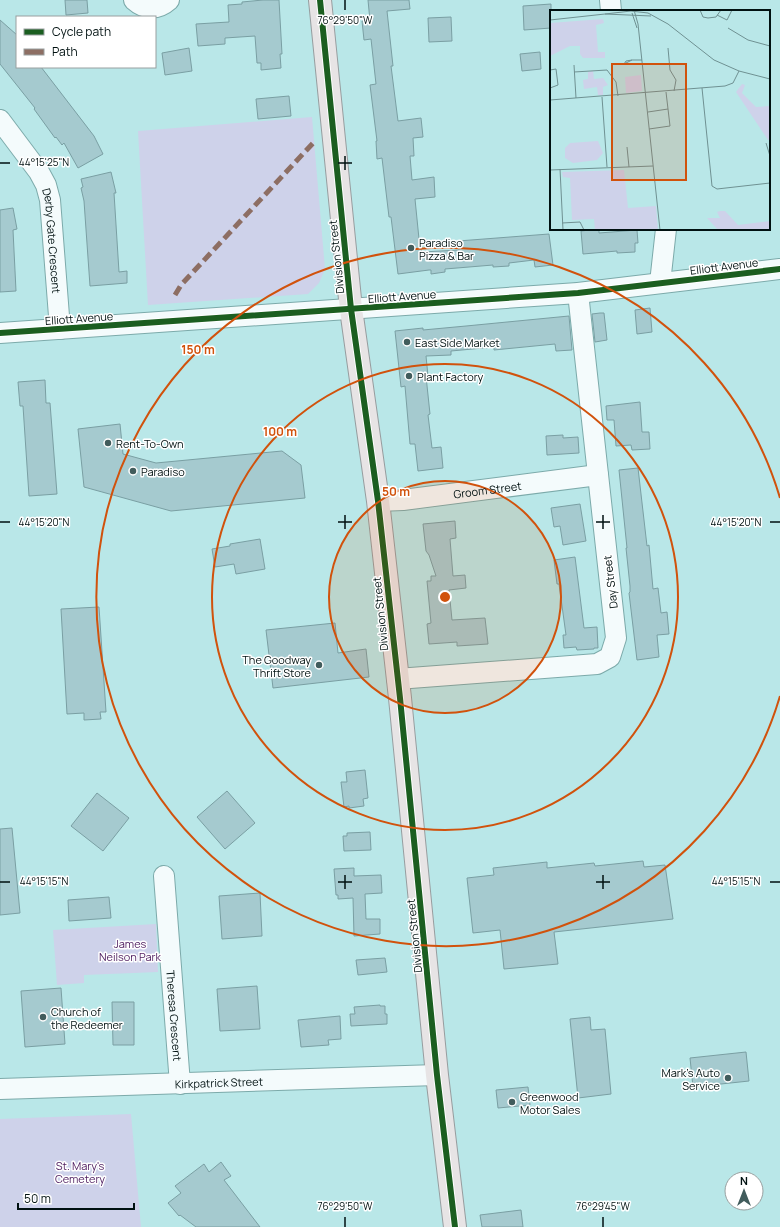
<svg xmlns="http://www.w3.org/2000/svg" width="780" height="1227" font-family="Manrope,sans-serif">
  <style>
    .green { fill: #ced2ea }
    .building { fill: #a5cacf; stroke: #7a9fa3 }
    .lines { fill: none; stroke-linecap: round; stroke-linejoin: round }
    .minor-casing { stroke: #7caaaa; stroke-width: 22 }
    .major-casing { stroke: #979d9f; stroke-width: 24 }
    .minor { stroke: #f4fbfc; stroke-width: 20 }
    .major { stroke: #e7e4e5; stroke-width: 22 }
    .quiet { stroke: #8d6e63; stroke-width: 5; stroke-dasharray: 10 5; stroke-linecap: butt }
    .cycleway-casing { stroke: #fff; stroke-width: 8 }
    .cycleway { stroke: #1b5e20; stroke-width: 6 }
    .ticks { fill: none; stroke: #011; stroke-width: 1.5 }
    .ring { fill: none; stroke: #d1520c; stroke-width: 2 }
    .poi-dot { fill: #415c5c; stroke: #fff; stroke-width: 1.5 }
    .labels { text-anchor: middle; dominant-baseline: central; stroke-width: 3; stroke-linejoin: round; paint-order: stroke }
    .street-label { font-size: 11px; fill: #011; stroke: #fff }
    .poi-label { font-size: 11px; fill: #011; stroke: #fff; text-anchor: start }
    .park-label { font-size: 11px; fill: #4e1d5f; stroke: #fff }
    .inset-road { fill: none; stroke: #6f9192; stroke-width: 1 }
    .view { fill: #d1520c; fill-opacity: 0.15; stroke: #d1520c; stroke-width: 2 }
    .inset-edge { fill: none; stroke: #011; stroke-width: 2 }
    .ticks-label { font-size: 10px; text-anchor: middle; fill: #011; stroke: #fff; stroke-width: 3; stroke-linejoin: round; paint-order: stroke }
    .centre { fill: #d1520c; stroke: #fff; stroke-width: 2 }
    .ring-label { font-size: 12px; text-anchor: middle; font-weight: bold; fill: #d1520c; stroke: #fff; stroke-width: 3; stroke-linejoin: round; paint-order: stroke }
  </style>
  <rect width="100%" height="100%" fill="#b9e7e8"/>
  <g class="green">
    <polygon points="312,117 325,269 319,283 308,294 148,305 138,131"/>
    <polygon points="156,924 158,972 84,975 84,983 57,985 53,930"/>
    <polygon points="131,1114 141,1227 0,1227 0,1119"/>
  </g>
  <g class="building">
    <polygon points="65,0 87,0 88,13 66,15"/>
    <polygon points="263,0 279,0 282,54 280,54 281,68 261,70 261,63 257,63 255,36 225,38 225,44 198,46 196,24 229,22 228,5 242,4 242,2"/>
    <polygon points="368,0 409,0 410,9 387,11 393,66 391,66 398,121 421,118 423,137 413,138 414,156 410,156 412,180 434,177 435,197 415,199 420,249 421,249 422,252 459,250 458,241 549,234 553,265 535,267 534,260 509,263 509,266 493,267 493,265 445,269 445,272 431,274 431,270 429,270 398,274 391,217 389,217 382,158 377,159 376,141 377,141 370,85 376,84 371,39 364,40 362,21 370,21"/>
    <polygon points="551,4 551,28 524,30 523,6"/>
    <polygon points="451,17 452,41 429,42 428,18"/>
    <polygon points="0,20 17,35 17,67 41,67 94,136 103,154 78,168 64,143 62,145 56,137 55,138 34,109 35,108 0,64"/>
    <polygon points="189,48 192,71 165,75 162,53"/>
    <polygon points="540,52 541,69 522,71 520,54"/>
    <polygon points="289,96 291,116 258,119 256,99"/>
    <polygon points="111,172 116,193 114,193 119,272 127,271 127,283 90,286 84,201 81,188 83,187 81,179"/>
    <polygon points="13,208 17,229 13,230 16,291 0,292 0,210"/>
    <polygon points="599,229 599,233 637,230 638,243 635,243 635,252 617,253 617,251 583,254 581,231"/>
    <polygon points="650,308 652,332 637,334 635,310"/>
    <polygon points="600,313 604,313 607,340 595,342 592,314"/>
    <polygon points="569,316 572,350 556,351 555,344 494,350 494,347 451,351 451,355 426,356 428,376 426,376 430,414 428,415 432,448 441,447 443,468 418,471 415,444 410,444 405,386 401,387 395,331 423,328 423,330 466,326"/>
    <polygon points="45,380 46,403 50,403 57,494 29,496 23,406 20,406 18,382"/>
    <polygon points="640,402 642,432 649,432 650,449 632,450 631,445 616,446 614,420 607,420 606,406"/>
    <polygon points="120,424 123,454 156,463 282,451 301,465 305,498 171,511 84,487 78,429"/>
    <polygon points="563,435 563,438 578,437 579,453 547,455 546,436"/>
    <polygon points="638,468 647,546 649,545 653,589 658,588 661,613 667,612 669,634 657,635 659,657 637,660 629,593 630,592 630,586 626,548 627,548 619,470"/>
    <polygon points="580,504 586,541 563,545 560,526 554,527 551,508"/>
    <polygon points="455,521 456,538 450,539 453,576 465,575 466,588 449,590 452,620 485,618 488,644 457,646 457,642 429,644 427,624 431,623 427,581 431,581 431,576 436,576 429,555 426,551 423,524"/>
    <polygon points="260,539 265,569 236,574 234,564 215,567 212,549 230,546 230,544"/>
    <polygon points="575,557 584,628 597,627 598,648 594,648 594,649 577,650 576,647 564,648 563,635 566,635 559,584 557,584 554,560"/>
    <polygon points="99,607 106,712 100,712 101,719 84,720 84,713 67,714 61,609"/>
    <polygon points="335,623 338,653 366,649 369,677 273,688 266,630"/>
    <polygon points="365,770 368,798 363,799 364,806 349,808 349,806 344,807 341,782 347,782 346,772"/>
    <polygon points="227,791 255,823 225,849 197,817"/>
    <polygon points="97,793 129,818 103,851 71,826"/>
    <polygon points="12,828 20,913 0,915 0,829"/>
    <polygon points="370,832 371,850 344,851 343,836 347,836 347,833"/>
    <polygon points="643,861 644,867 665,865 673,919 554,932 558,964 504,969 500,930 473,933 467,878 494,875 493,868 547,862 547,868 594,863 595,866"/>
    <polygon points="354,868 354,876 381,875 382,893 365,894 366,919 380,919 380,934 354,936 353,898 338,899 338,895 336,895 334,869"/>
    <polygon points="260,893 262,936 222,939 219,896"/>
    <polygon points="109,897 111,918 69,921 68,900"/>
    <polygon points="385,958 387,972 358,975 356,960"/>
    <polygon points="257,986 260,1029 220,1031 217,989"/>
    <polygon points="61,988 65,1044 25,1047 21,991"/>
    <polygon points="112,1002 134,1002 134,1045 113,1045"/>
    <polygon points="380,1005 380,1006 385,1006 385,1014 387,1014 387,1024 351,1026 350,1014 355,1014 354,1007"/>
    <polygon points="340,1016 341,1039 328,1040 329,1045 301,1047 298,1020"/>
    <polygon points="590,1017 591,1030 605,1029 611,1094 578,1098 570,1019"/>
    <polygon points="746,1052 749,1081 693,1087 690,1058"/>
    <polygon points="528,1087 530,1105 498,1108 496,1090"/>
    <polygon points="221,1162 231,1176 224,1180 260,1227 196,1227 180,1215 179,1216 168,1203 181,1193 175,1186 204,1164 209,1172"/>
    <polygon points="521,1210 523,1227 482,1227 480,1215"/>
  </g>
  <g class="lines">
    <defs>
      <g id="minor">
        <path d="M134 0C145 10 158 10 169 0"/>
        <polyline points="610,0 611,11"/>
        <path id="s1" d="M0 120 39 172 46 185 50 200 60 329"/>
        <polyline points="660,283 666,229"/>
        <polyline points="0,333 578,293 780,269"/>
        <path id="s2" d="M378 501 403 500 598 475"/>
        <polyline points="397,679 597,664 610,657 616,638 578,293"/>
        <path id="s3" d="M164 876 180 1084"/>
        <path id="s4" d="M0 1089 437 1075"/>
      </g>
      <polyline id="major" points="320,0 351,309 378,501 400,698 437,1075 455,1227"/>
    </defs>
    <use href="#minor" class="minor-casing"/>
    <use href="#major" class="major-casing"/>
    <use href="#minor" class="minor"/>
    <use href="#major" class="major"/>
    <polyline class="quiet" points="175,295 181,285 314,142"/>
    <defs>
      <g id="cycleway">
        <polyline points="320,0 351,309 378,501 400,698 437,1075 455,1227"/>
        <polyline points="0,333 578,293 780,269"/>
      </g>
    </defs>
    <use href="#cycleway" class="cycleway-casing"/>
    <use href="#cycleway" class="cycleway"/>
  </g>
  <path class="ticks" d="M345 0V10M345 156V170M0 163H10M338 163H352M345 515V529M603 515V529M0 522H10M338 522H352M596 522H610M770 522H780M345 875V889M603 875V889M0 882H10M338 882H352M596 882H610M770 882H780M345 1217V1227M603 1217V1227"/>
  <circle cx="445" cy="597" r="116" fill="#d1520c" fill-opacity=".12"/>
  <g class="ring">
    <circle cx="445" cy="597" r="116"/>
    <circle cx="445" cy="597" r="233"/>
    <path d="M780 696A349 349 0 1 1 780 498"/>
  </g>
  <g class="poi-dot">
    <circle cx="411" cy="248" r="4"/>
    <circle cx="407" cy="342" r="4"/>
    <circle cx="409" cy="376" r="4"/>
    <circle cx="108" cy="443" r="4"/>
    <circle cx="133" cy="471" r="4"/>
    <circle cx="319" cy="665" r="4"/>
    <circle cx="43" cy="1017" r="4"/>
    <circle cx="728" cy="1078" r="4"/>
    <circle cx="512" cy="1102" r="4"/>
  </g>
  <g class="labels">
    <g class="street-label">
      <text stroke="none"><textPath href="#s1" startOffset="136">Derby Gate Crescent</textPath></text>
      <text transform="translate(336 257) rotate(-96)">Division Street</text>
      <text transform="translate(724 266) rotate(-7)">Elliott Avenue</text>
      <text transform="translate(402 296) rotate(-4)">Elliott Avenue</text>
      <text transform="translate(79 318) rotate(-4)">Elliott Avenue</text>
      <text stroke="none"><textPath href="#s2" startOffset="110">Groom Street</textPath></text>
      <text transform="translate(610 582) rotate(-97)">Day Street</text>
      <text transform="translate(380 614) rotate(-96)">Division Street</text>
      <text transform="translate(414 936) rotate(-96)">Division Street</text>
      <text stroke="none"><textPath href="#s3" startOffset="140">Theresa Crescent</textPath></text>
      <text stroke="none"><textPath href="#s4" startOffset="219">Kirkpatrick Street</textPath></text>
    </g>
    <g class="poi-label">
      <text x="419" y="242">Paradiso<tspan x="419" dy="13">Pizza &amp; Bar</tspan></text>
      <text x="415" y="342">East Side Market</text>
      <text x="417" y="376">Plant Factory</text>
      <text x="116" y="443">Rent-To-Own</text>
      <text x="141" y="471">Paradiso</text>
      <text x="311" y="659" text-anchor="end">The Goodway<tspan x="311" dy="13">Thrift Store</tspan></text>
      <text x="51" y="1011">Church of<tspan x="51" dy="13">the Redeemer</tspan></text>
      <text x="720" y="1072" text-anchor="end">Mark's Auto<tspan x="720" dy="13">Service</tspan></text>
      <text x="520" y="1096">Greenwood<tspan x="520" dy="13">Motor Sales</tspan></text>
    </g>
    <g class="park-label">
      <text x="130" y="943">James<tspan x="130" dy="13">Neilson Park</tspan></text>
      <text x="80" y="1165">St. Mary's<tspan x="80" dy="13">Cemetery</tspan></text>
    </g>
  </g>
  <g transform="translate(550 10)">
    <rect width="220" height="220" fill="#b9e7e8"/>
    <path d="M53 9 54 13 46 15 48 42H55V48H33L30 44V36H20L0 46V13ZM43 61 44 69 53 68 58 75 53 77V85H48L47 77 34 79 33 70 38 69V62ZM91 65 92 81 76 83 75 67ZM192 74 195 75 192 83 206 97 220 96V129L218 130 186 82ZM48 131 53 143 47 150 23 153 15 148V138L20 133ZM74 160 78 198 106 196 108 220H45L44 209 22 210 20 168 13 167 12 162ZM170 201H175L188 215 220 211V220H168L157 208H170L167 202Z" fill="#ced2ea"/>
    <path class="inset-road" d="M84 0 88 14 110 220M150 0 153 7 158 8 166 7 171 0M82 3 87 18M55 4 81 1 98 3 118 14 164 50 189 61 220 69M167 5 177 10 182 0M0 10 55 4 101 6M178 18 198 30 220 36M118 38 120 60 126 70 124 81M82 50 74 54 76 51 82 50H92M24 55 26 88M0 60 6 59 8 75 0 78M24 62 57 60 66 72 68 86M152 78 162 176 167 179 220 173M52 87 57 157M0 90 175 76 183 73 189 61M98 102 118 99M99 119 120 116 116 82M216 133 220 146M77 137 79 157M10 159 13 220M0 160 103 156M12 213 30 212 34 220"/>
    <path class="view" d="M62 54H136V170H62Z"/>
    <rect width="220" height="220" class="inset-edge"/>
  </g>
  <g class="ticks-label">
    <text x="345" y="24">76°29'50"W</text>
    <text x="44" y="166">44°15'25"N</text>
    <text x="44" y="526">44°15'20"N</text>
    <text x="736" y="526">44°15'20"N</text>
    <text x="44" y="885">44°15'15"N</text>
    <text x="736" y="885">44°15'15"N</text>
    <text x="345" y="1210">76°29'50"W</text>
    <text x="603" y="1210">76°29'45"W</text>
  </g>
  <circle cx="445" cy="597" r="6" class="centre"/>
  <g class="ring-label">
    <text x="198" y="354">150 m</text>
    <text x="280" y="436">100 m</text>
    <text x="396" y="496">50 m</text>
  </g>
  <rect x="16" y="16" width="140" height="52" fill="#ffffff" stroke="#99a0a0"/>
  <rect x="24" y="29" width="20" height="6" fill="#1b5e20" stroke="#99a0a0"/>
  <text x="52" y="36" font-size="12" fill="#001111">Cycle path</text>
  <rect x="24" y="49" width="20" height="6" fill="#8d6e63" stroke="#99a0a0"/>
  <text x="52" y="56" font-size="12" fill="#001111">Path</text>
  <g transform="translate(744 1191)"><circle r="19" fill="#ffffff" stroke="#99a0a0"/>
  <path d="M0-3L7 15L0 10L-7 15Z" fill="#415c5c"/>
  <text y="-6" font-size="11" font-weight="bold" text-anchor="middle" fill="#001111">N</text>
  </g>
  <path d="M18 1203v6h116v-6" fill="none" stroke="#001111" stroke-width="2"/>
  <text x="24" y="1203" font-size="12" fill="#001111" stroke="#ffffff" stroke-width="3" paint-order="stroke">50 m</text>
</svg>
